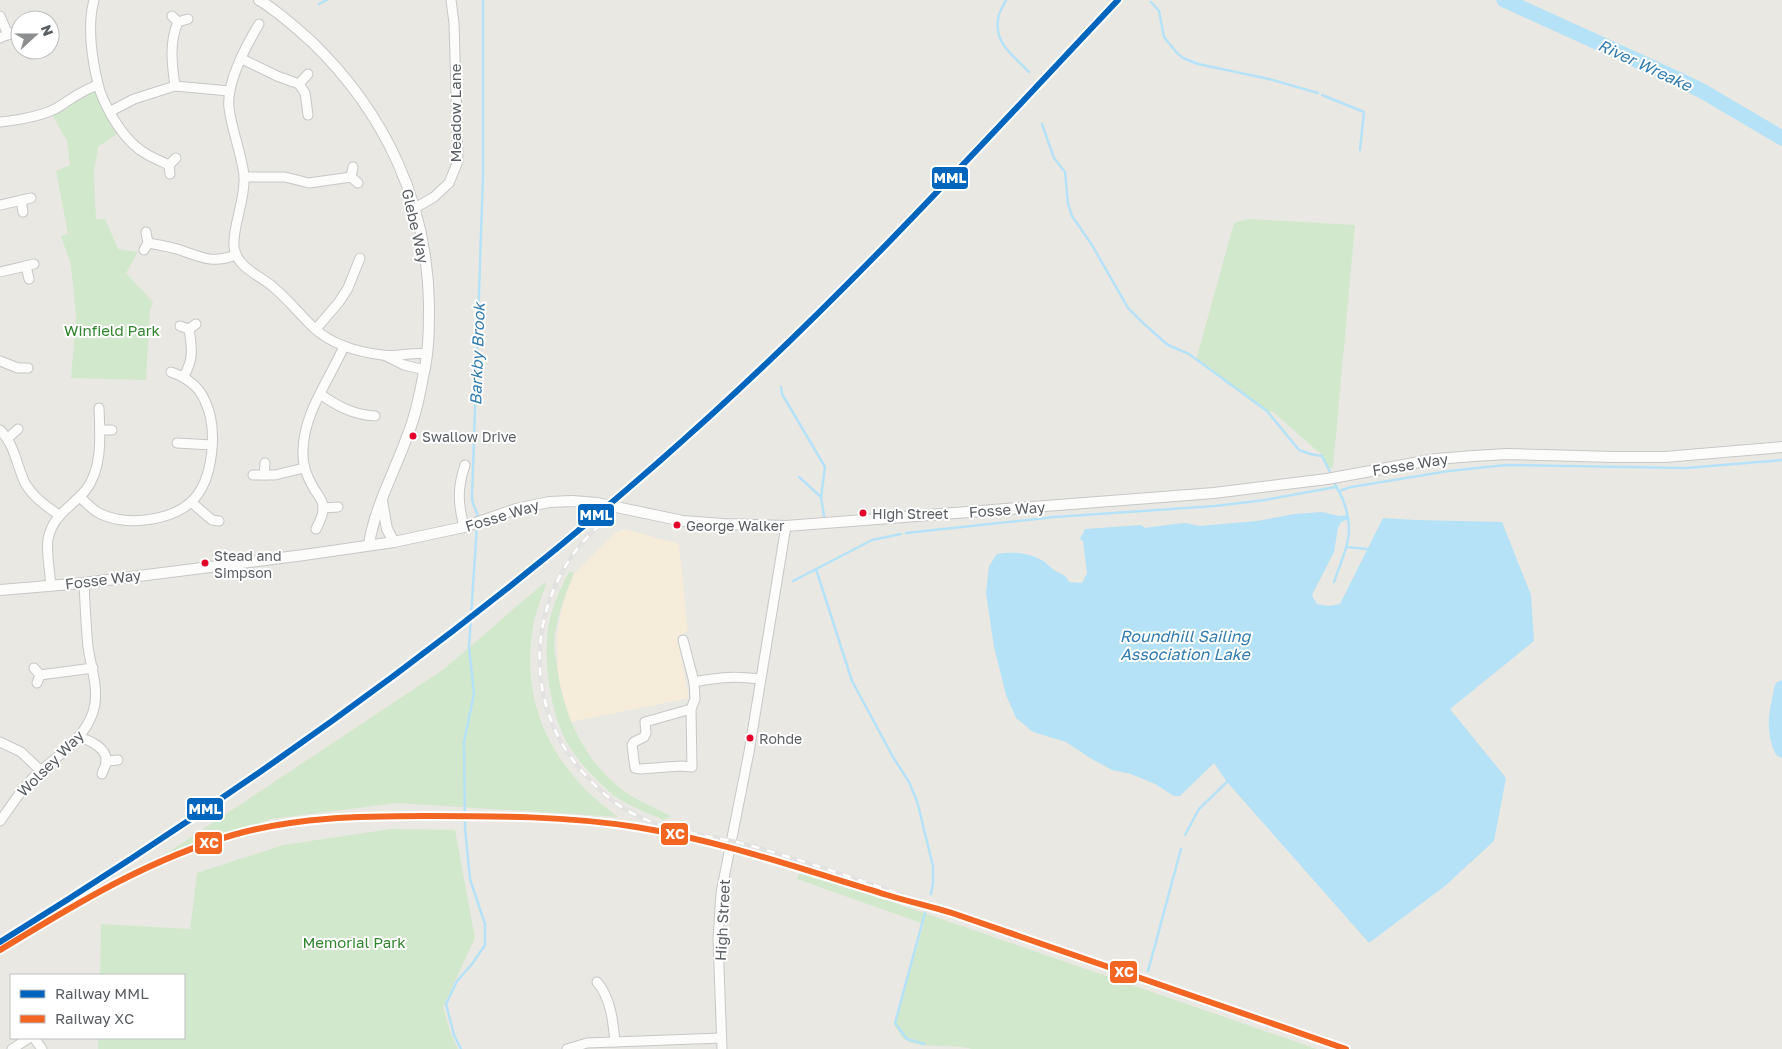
<svg xmlns="http://www.w3.org/2000/svg" width="1782" height="1049" font-family="'Golos Text',sans-serif">
  <style>
    .commercial { fill: #f6ecda }
    .green { fill: #d2e8cc }
    .water { fill: #b5e2f7 }
    .lines { fill: none; stroke-linecap: round; stroke-linejoin: round }
    .stream { stroke: #b5e2f7; stroke-width: 2.5 }
    .river { stroke: #b5e2f7; stroke-width: 15 }
    .minor-casing { stroke: #c6c7c6; stroke-width: 11 }
    .tertiary-casing { stroke: #c6c7c6; stroke-width: 12 }
    .minor { stroke: #fcfcfb; stroke-width: 9 }
    .tertiary { stroke: #fcfcfb; stroke-width: 10 }
    .rail-casing { stroke: #e2e2e1; stroke-width: 4.5 }
    .rail { stroke: #fff; stroke-width: 2.5; stroke-dasharray: 8; stroke-linecap: butt }
    .rail-1-casing { stroke: #fff; stroke-width: 10 }
    .rail-2-casing { stroke: #fff; stroke-width: 10 }
    .rail-1 { stroke: #0065bd; stroke-width: 6 }
    .rail-2 { stroke: #f26522; stroke-width: 6 }
    .bus-dot { fill: #e4002b; stroke: #fff; stroke-width: 2 }
    .labels { text-anchor: middle; dominant-baseline: central; stroke-width: 4; stroke-linejoin: round; paint-order: stroke }
    .bus-label { font-size: 14px; fill: #595e62; stroke: #fff; text-anchor: start }
    .street-label { font-size: 15px; fill: #595e62; stroke: #fff }
    .park-label { font-size: 15px; fill: #32852e; stroke: #fff }
    .water-label { font-size: 16px; font-style: italic; fill: #327cb0; stroke: #fff }
    .line-badge { stroke: #fff; stroke-width: 2 }
    .badge-label { font-size: 14px; text-anchor: middle; font-weight: bold; fill: #fff }
  </style>
  <rect width="100%" height="100%" fill="#eae8e3"/>
  <polygon class="commercial" points="624,529 679,544 688,631 677,637 689,698 571,722 558,679 557,633 564,597 575,573 615,533"/>
  <g class="green">
    <polygon points="95,91 104,112 117,134 98,147 94,173 96,219 105,219 118,249 138,252 126,273 153,302 150,311 146,380 71,378 76,317 71,265 61,236 68,234 56,171 70,165 67,141 52,115"/>
    <polygon points="1249,219 1355,225 1333,468 1329,468 1322,455 1273,412 1267,411 1196,360 1234,223"/>
    <path d="M569 572H574C566 595 556 617 554 642 554 650 556 658 557 665 562 712 583 758 620 788 634 799 655 808 671 816L664 820C648 813 628 806 613 795 597 781 576 760 566 741 549 708 542 654 550 618 554 602 561 587 569 572Z"/>
    <path d="M545 582 546 585C542 596 537 609 534 621 518 703 553 770 618 817L397 803 271 819 143 869 444 669Z"/>
    <polygon points="391,829 455,830 475,938 443,1007 451,1034 458,1049 98,1049 98,1038 184,1038 184,975 100,975 101,924 190,929 197,873 283,845"/>
    <path d="M800 870 1317 1049H972C954 1044 919 1049 905 1040 901 1037 897 1029 894 1025L924 924 797 879Z"/>
  </g>
  <path class="water" d="M1322 512 1339 516 1348 515 1349 519 1341 522 1338 528 1334 552 1312 595 1317 604 1328 606 1340 604 1383 518 1416 520 1502 522 1531 595 1534 641 1450 709 1506 778 1494 841 1445 886 1369 943 1227 782 1214 763 1180 796H1174L1155 784 1131 774 1112 770 1090 758 1066 742 1033 732 1016 718 1006 695 994 647 986 593 989 566 997 554C1014 551 1030 553 1045 562 1048 565 1051 568 1054 570 1061 575 1066 574 1069 582L1082 583 1087 573 1083 541 1080 539 1085 529 1141 525 1145 528 1174 524 1186 523 1199 526 1257 521 1294 514Z"/>
  <g class="lines">
    <g class="stream">
      <path d="M1006 0C1003 6 999 12 998 19 994 44 1014 56 1029 72"/>
      <polyline points="1151,2 1159,11 1164,37 1177,53 1183,58 1198,64 1269,79 1318,93"/>
      <polyline points="319,4 327,0"/>
      <polyline points="1322,95 1364,112 1360,150"/>
      <polyline points="1042,124 1054,158 1065,172 1068,204 1072,216 1092,245 1128,308 1143,323 1168,345 1189,354 1267,411 1299,450 1310,454 1322,456 1331,474"/>
      <polyline points="781,387 782,394 825,467 821,497 824,516"/>
      <polyline points="799,477 821,497"/>
      <path d="M1334 482C1337 489 1342 495 1344 503 1356 535 1344 552 1334 582"/>
      <polyline points="1339,491 1351,487 1449,471 1506,465 1686,468 1782,460"/>
      <path d="M478 519C478 511 472 506 472 497L483 176V0"/>
      <polyline points="906,533 1055,517 1215,506 1265,500 1336,487"/>
      <polyline points="1347,547 1367,549"/>
      <polyline points="816,569 852,681 893,757 909,782 917,801 933,866 933,883 931,894"/>
      <polyline points="793,581 872,540 901,534"/>
      <polyline points="1185,835 1199,809 1227,782"/>
      <polyline points="1148,971 1181,849"/>
      <polyline points="924,1044 907,1039 895,1023 925,913"/>
      <polyline points="461,1049 454,1035 446,1004 457,981 472,964 485,945 485,924 470,879 465,828 464,742 474,694 469,647 477,525"/>
    </g>
    <g class="river">
      <polyline points="1504,0 1678,79 1704,92 1782,138"/>
      <path d="M1782 688C1777 709 1772 730 1782 750"/>
    </g>
    <defs>
      <g id="minor">
        <path d="M94 0C87 26 92 59 98 84 102 102 119 131 133 144 143 154 156 159 169 165"/>
        <polyline points="0,16 8,35"/>
        <polyline points="172,16 178,22 188,19"/>
        <path d="M259 24C246 46 226 82 229 108 232 131 241 152 244 175 246 199 232 227 234 247 237 268 258 274 272 286 288 299 300 315 315 329 333 345 358 352 382 355 396 357 412 352 427 354"/>
        <polyline points="0,38 20,29"/>
        <polyline points="242,59 277,76 299,84 305,93 308,115"/>
        <polyline points="299,84 308,74"/>
        <path d="M175 86C172 65 169 42 178 22"/>
        <polyline points="111,111 134,99 175,86 229,91"/>
        <path d="M0 122C19 120 40 117 57 108 71 99 82 90 98 85"/>
        <polyline points="353,167 351,177 358,183"/>
        <polyline points="170,174 169,165 176,158"/>
        <polyline points="244,177 285,177 309,183 351,177"/>
        <polyline points="21,200 23,212"/>
        <polyline points="0,205 31,198"/>
        <polyline points="415,208 434,197 449,183 458,161 454,23 451,0"/>
        <path d="M148 243C160 245 172 247 183 251 205 259 214 263 236 255"/>
        <polyline points="144,250 148,243 146,232"/>
        <polyline points="26,266 29,279"/>
        <polyline points="0,272 34,264"/>
        <polyline points="180,326 189,329 196,324"/>
        <polyline points="316,329 339,302 348,288 360,258"/>
        <polyline points="386,356 404,365 425,370"/>
        <polyline points="0,361 18,368 28,368"/>
        <path d="M184 376C194 358 192 349 189 329"/>
        <path d="M320 394C337 406 354 415 375 416"/>
        <path d="M0 430C15 445 16 464 25 483 33 497 46 506 59 515"/>
        <polyline points="100,430 112,430"/>
        <polyline points="8,438 18,429"/>
        <polyline points="177,443 212,445"/>
        <polyline points="253,475 275,475 304,468"/>
        <polyline points="264,475 265,463"/>
        <path d="M80 497C85 502 91 508 97 512 111 520 130 522 145 520 162 518 178 514 191 502 214 481 218 428 205 401 199 386 185 377 171 372"/>
        <polyline points="191,502 212,520 219,521"/>
        <polyline points="323,508 338,507"/>
        <path d="M464 527C458 503 457 489 465 465"/>
        <path d="M316 529C319 523 324 514 323 507 323 499 316 493 313 487 306 475 302 463 303 450 304 412 329 381 344 346"/>
        <path d="M51 586C50 572 46 553 48 539 53 515 70 508 85 491 103 469 100 435 99 408"/>
        <polyline points="683,640 694,682"/>
        <polyline points="34,668 40,675 37,683"/>
        <polyline points="40,675 93,668"/>
        <path d="M691 709 692 767 680 766 641 769 635 768 632 745 634 742 644 737 646 733 645 722 691 709 695 699 694 682C720 677 735 676 760 679"/>
        <path d="M78 737C89 740 108 748 106 762 106 766 103 770 102 774"/>
        <polyline points="0,742 21,752 40,770"/>
        <polyline points="106,761 118,760"/>
        <path d="M0 821C10 808 18 794 30 781 51 759 83 743 93 712 100 691 91 668 88 647 86 626 85 604 84 583"/>
        <path d="M597 982C611 998 613 1022 615 1042"/>
        <polyline points="34,1038 42,1049"/>
        <polyline points="12,1049 29,1038"/>
        <polyline points="567,1049 587,1043 721,1038"/>
        <polyline points="722,1049 718,939 721,893 749,752 786,526"/>
      </g>
      <g id="tertiary">
        <path d="M259 0C278 11 295 27 312 42 385 113 427 202 429 304 429 327 429 350 424 372 420 393 416 415 408 434 395 471 375 506 369 544"/>
        <polyline points="382,501 387,529 394,542"/>
        <polyline points="0,590 84,583 304,555 394,542 464,527 516,509 549,502 572,501 597,503 683,521 723,524 786,526 1214,493 1327,479 1436,459 1474,456 1507,454 1614,457 1665,457 1782,447"/>
      </g>
    </defs>
    <use href="#minor" class="minor-casing"/>
    <use href="#tertiary" class="tertiary-casing"/>
    <use href="#minor" class="minor"/>
    <use href="#tertiary" class="tertiary"/>
    <defs>
      <path id="rail" d="M600 525C589 535 578 546 570 559 527 624 529 709 580 769 597 789 618 808 642 818 676 833 716 836 752 846 822 866 891 891 960 915"/>
    </defs>
    <use href="#rail" class="rail-casing"/>
    <use href="#rail" class="rail"/>
    <defs>
      <path id="rail-1" d="M0 942C251 787 492 615 710 416 854 285 985 141 1118 0"/>
      <path id="rail-2" d="M0 950C74 905 149 859 233 835 296 817 361 816 426 816 496 816 567 816 636 827 722 841 804 870 887 895 910 902 933 907 955 914L1346 1049"/>
    </defs>
    <use href="#rail-1" class="rail-1-casing"/>
    <use href="#rail-2" class="rail-2-casing"/>
    <use href="#rail-1" class="rail-1"/>
    <use href="#rail-2" class="rail-2"/>
  </g>
  <g class="bus-dot">
    <circle cx="413" cy="436" r="4.5"/>
    <circle cx="863" cy="513" r="4.5"/>
    <circle cx="677" cy="525" r="4.5"/>
    <circle cx="205" cy="563" r="4.5"/>
    <circle cx="750" cy="738" r="4.5"/>
  </g>
  <g class="labels">
    <g class="bus-label">
      <text x="422" y="436">Swallow Drive</text>
      <text x="872" y="513">High Street</text>
      <text x="686" y="525">George Walker</text>
      <text x="214" y="555">Stead and<tspan x="214" dy="17">Simpson</tspan></text>
      <text x="759" y="738">Rohde</text>
    </g>
    <g class="street-label">
      <text transform="translate(455 113) rotate(-90)">Meadow Lane</text>
      <text transform="translate(416 226) rotate(77)">Glebe Way</text>
      <text transform="translate(1410 464) rotate(-9)">Fosse Way</text>
      <text transform="translate(1007 509) rotate(-4)">Fosse Way</text>
      <text transform="translate(502 515) rotate(-17)">Fosse Way</text>
      <text transform="translate(103 579) rotate(-7)">Fosse Way</text>
      <text transform="translate(50 763) rotate(-45)">Wolsey Way</text>
      <text transform="translate(722 920) rotate(-87)">High Street</text>
    </g>
    <g class="park-label">
      <text x="112" y="330">Winfield Park</text>
      <text x="354" y="942">Memorial Park</text>
    </g>
    <g class="water-label">
      <text transform="translate(1645 65) rotate(25)">River Wreake</text>
      <text transform="translate(477 354) rotate(-88)">Barkby Brook</text>
      <text x="1185" y="636">Roundhill Sailing<tspan x="1185" dy="18">Association Lake</tspan></text>
    </g>
  </g>
  <g class="line-badge">
    <rect x="931" y="166" width="38" height="24" rx="5" fill="#0065bd"/>
    <rect x="577" y="503" width="38" height="24" rx="5" fill="#0065bd"/>
    <rect x="186" y="797" width="38" height="24" rx="5" fill="#0065bd"/>
    <rect x="660" y="822" width="29" height="24" rx="5" fill="#f26522"/>
    <rect x="194" y="831" width="29" height="24" rx="5" fill="#f26522"/>
    <rect x="1109" y="960" width="29" height="24" rx="5" fill="#f26522"/>
  </g>
  <g class="badge-label">
    <text x="950" y="183">MML</text>
    <text x="596" y="520">MML</text>
    <text x="205" y="814">MML</text>
    <text x="675" y="839">XC</text>
    <text x="209" y="848">XC</text>
    <text x="1124" y="977">XC</text>
  </g>
  <rect x="10" y="974" width="175" height="65" fill="#ffffff" stroke="#bdbfc0"/>
  <rect x="20" y="990" width="25" height="8" fill="#0065bd" stroke="#bdbfc0"/>
  <text x="55" y="999" font-size="15" fill="#595e62">Railway MML</text>
  <rect x="20" y="1015" width="25" height="8" fill="#f26522" stroke="#bdbfc0"/>
  <text x="55" y="1024" font-size="15" fill="#595e62">Railway XC</text>
  <g transform="translate(35 35) rotate(69)"><circle r="24" fill="#ffffff" stroke="#bdbfc0"/>
  <path d="M0-4L9 19L0 12L-9 19Z" fill="#8c8e8f"/>
  <text y="-8" font-size="14" font-weight="bold" text-anchor="middle" fill="#595e62">N</text>
  </g>
</svg>
